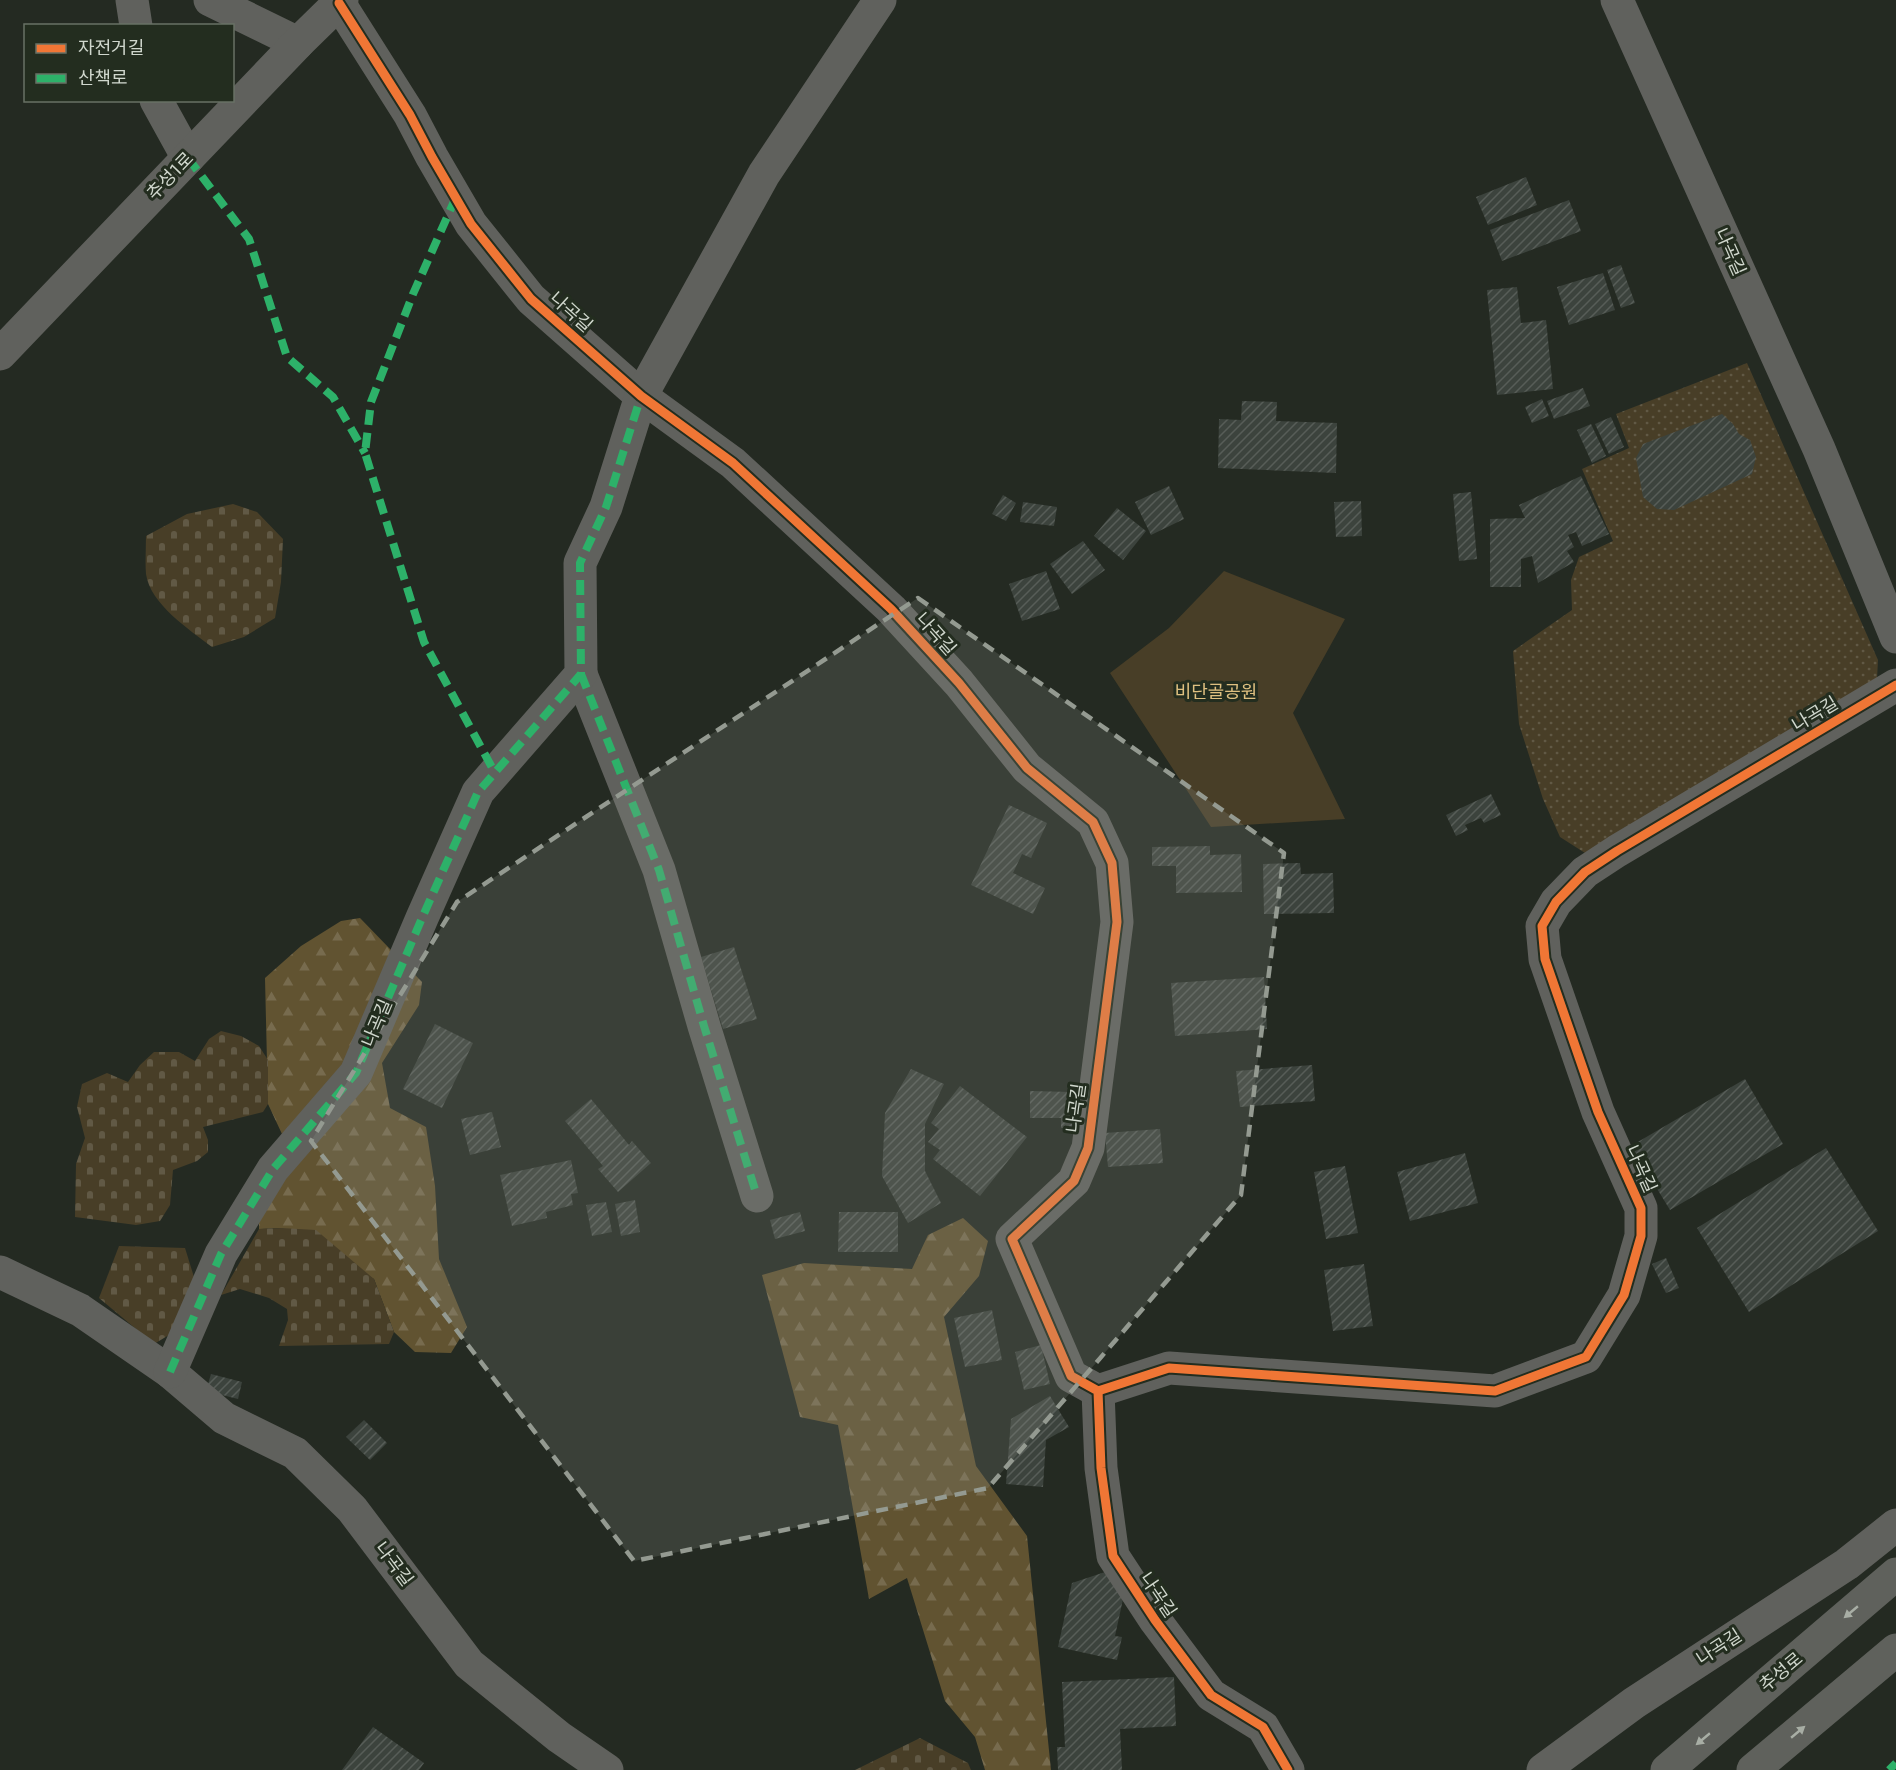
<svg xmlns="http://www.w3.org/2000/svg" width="1896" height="1770" font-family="Jost,'Noto Sans KR',sans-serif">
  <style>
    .grass { fill: url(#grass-dots) }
    .forest { fill: url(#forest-firs) }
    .cemetery { fill: url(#cemetery-stones) }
    .green { fill: #483e27 }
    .building { fill: url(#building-hatch) }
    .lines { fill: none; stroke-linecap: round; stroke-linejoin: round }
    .minor { stroke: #60615d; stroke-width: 33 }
    .major { stroke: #5f615c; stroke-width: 33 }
    .quiet { stroke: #2db169; stroke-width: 8; stroke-dasharray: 15 8; stroke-linecap: butt }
    .cycleway-casing { stroke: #232d1f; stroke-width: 13 }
    .cycleway { stroke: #f07635; stroke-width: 9 }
    .oneway { fill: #a8aea5 }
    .marked { fill: #949a91; fill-opacity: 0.2; stroke: #949a91; stroke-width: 4.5; stroke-dasharray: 12 8; stroke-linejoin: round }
    .labels { text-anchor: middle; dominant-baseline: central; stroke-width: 6; stroke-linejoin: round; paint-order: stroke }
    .street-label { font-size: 18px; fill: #d0d7cd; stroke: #232d1f }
    .park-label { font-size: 18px; fill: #dfc080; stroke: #232d1f }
  </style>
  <defs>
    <pattern id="grass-dots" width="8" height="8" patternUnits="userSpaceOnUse" patternTransform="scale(1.5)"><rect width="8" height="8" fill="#483e27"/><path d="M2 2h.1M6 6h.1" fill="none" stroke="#615945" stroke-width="1.8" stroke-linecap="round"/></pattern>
    <pattern id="forest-firs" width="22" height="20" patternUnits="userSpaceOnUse" patternTransform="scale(1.5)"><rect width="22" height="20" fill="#615331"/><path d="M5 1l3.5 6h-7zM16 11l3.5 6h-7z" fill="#776b4e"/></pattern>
    <pattern id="cemetery-stones" width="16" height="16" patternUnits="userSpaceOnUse" patternTransform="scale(1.5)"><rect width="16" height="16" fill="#483e27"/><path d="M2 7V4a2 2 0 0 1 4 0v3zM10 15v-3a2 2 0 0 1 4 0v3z" fill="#615945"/></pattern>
    <pattern id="building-hatch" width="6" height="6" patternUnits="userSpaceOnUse" patternTransform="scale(1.5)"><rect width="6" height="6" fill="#3c433d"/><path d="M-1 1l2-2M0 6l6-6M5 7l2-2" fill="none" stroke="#575d58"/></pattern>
  </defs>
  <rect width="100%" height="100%" fill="#242a22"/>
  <polygon class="grass" points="1747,363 1878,660 1877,679 1585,853 1560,837 1543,799 1519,724 1513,651 1572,610 1571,580 1579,557 1613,541 1582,469 1629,448 1616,414"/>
  <g class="forest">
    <polygon points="360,918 422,982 419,1005 382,1063 390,1108 426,1127 435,1186 439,1259 467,1327 451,1353 415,1352 394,1332 374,1279 282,1228 259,1229 259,1168 282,1134 268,1104 265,978 301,946 341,921"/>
    <polygon points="963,1218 988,1241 979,1276 944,1317 976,1466 1027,1536 1051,1770 985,1770 975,1737 945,1701 907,1578 869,1599 838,1425 800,1417 762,1275 804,1263 912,1269 928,1235"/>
  </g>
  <g class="cemetery">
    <path d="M233 504 257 512 283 539 281 582 275 618 244 637 212 647C190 630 150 604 146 574 145 562 146 549 146 536L187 514Z"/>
    <polygon points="221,1031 241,1036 259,1046 268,1060 268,1104 263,1112 203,1127 208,1140 208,1152 197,1161 173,1170 170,1205 160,1221 136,1225 75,1217 76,1164 85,1138 77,1107 82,1084 107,1073 128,1082 140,1065 154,1052 179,1052 195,1061 209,1039"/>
    <polygon points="282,1228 316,1230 374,1279 394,1332 389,1344 279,1346 288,1320 287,1309 269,1298 240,1289 221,1295 259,1229"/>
    <polygon points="119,1246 185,1248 194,1277 169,1335 154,1344 99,1298"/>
    <polygon points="920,1738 968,1763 971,1770 855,1770"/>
  </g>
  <polygon class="green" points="1224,571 1345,619 1293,713 1345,819 1211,827 1110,673 1169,628"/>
  <g class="building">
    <polygon points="1526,177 1537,205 1488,225 1476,197"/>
    <polygon points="1569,200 1581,231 1502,261 1490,230"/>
    <polygon points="1621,265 1635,303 1621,308 1607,270"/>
    <polygon points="1603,273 1615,310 1569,325 1557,287"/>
    <polygon points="1517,287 1521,323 1546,320 1553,389 1497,395 1487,290"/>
    <polygon points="1583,388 1590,406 1554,419 1547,401"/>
    <polygon points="1542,399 1549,416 1532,423 1525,407"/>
    <polygon points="1242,401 1277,402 1276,421 1337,423 1336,473 1218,468 1219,419 1241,420"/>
    <polygon points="1722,414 1733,424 1739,434 1750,440 1756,457 1752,474 1674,510 1657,509 1643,497 1636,458 1643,444"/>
    <polygon points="1611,417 1624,447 1609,454 1595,424"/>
    <polygon points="1591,424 1606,456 1592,463 1577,430"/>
    <polygon points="1581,476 1609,534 1582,546 1576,532 1568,535 1574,547 1567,551 1574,562 1538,583 1532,556 1521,559 1521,587 1490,587 1490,519 1525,518 1519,505"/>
    <polygon points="1169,486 1184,519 1151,535 1135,502"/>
    <polygon points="1471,492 1477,559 1459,561 1453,494"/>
    <polygon points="1003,495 1016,503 1006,521 992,514"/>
    <polygon points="1361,501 1362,536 1336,537 1334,502"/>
    <polygon points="1023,502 1057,507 1054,526 1020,522"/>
    <polygon points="1117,508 1146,531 1123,560 1094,536"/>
    <polygon points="1083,541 1105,570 1072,594 1050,564"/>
    <polygon points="1046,571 1060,609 1022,621 1009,584"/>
    <polygon points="1491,794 1501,815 1484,823 1481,818 1465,825 1468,830 1456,836 1446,815"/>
    <polygon points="1009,805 1047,823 1031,858 1022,854 1013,873 1045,888 1033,914 971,885"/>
    <polygon points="1210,846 1210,855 1241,854 1242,892 1176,893 1176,866 1152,866 1152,847"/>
    <polygon points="1300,863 1301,874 1333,873 1334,913 1264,914 1263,864"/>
    <polygon points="734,947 757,1019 723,1029 701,957"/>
    <polygon points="1264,977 1267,1029 1175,1036 1171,983"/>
    <polygon points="435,1024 473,1043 442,1108 403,1089"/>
    <polygon points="1312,1065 1315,1101 1240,1107 1236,1071"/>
    <polygon points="911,1069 944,1084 925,1124 925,1171 941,1203 908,1223 882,1176 885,1113"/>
    <polygon points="1745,1079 1783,1144 1670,1210 1631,1146"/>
    <polygon points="960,1086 1027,1137 980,1196 933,1159 940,1150 928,1142 939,1129 931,1123"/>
    <polygon points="1030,1091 1072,1092 1072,1128 1061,1128 1061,1118 1030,1118"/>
    <polygon points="591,1099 629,1145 632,1141 651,1163 618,1192 598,1169 603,1166 565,1121"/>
    <polygon points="492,1112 501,1147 470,1155 461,1119"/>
    <polygon points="1160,1129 1163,1163 1108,1167 1105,1133"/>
    <polygon points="1826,1148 1878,1231 1749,1312 1697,1228"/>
    <polygon points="1465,1153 1478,1203 1410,1221 1397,1172"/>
    <polygon points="571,1160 578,1193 571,1194 573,1205 546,1212 547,1218 512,1226 500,1175"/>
    <polygon points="1345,1166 1358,1233 1326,1239 1314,1172"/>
    <polygon points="635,1200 640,1232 621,1236 615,1204"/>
    <polygon points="606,1202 612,1232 592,1236 586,1205"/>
    <polygon points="800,1212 805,1231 775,1239 770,1220"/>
    <polygon points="839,1212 898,1212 898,1252 838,1252"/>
    <polygon points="1666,1258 1679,1288 1666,1293 1652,1264"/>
    <polygon points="1364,1264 1373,1326 1333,1331 1324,1270"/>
    <polygon points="992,1310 1002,1360 965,1367 954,1318"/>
    <polygon points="1041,1345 1050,1384 1024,1390 1015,1352"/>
    <polygon points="211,1374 242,1382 238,1399 206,1391"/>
    <polygon points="1050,1396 1069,1427 1046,1440 1043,1487 1006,1484 1011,1419"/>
    <polygon points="364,1420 387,1443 370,1460 346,1437"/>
    <polygon points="1105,1572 1125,1590 1115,1636 1122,1637 1117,1660 1058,1647 1072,1583"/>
    <polygon points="1174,1677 1176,1726 1120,1729 1122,1770 1058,1770 1057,1747 1065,1747 1062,1682"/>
    <polygon points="373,1727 424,1763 419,1770 342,1770"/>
  </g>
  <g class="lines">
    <g class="minor">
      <polyline points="132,0 136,26"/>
      <polyline points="210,0 298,43"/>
      <polyline points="1617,0 1819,449 1896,637"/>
      <polyline points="339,3 410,115 432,157 471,224 531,299 641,396 733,463 891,609 959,683 1027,768 1093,822 1112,863 1117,922 1088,1148 1074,1181 1012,1239 1071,1376 1098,1391 1101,1468 1113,1556 1155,1620 1211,1695 1263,1727 1288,1770"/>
      <polyline points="156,100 188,158"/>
      <polyline points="0,354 298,43 342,0"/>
      <polyline points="581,674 659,870 704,1026 757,1196"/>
      <polyline points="0,1272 80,1310 170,1372 224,1418 295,1453 352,1509 469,1664 559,1737 607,1770"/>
      <polyline points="170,1372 221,1254 273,1169 356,1073 422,918 478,792 581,674 580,563 606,507 641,396 764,174 880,0"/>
      <polyline points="1098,1391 1169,1368 1495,1391 1586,1357 1624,1295 1641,1236 1641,1208 1598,1112 1545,959 1542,926 1556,902 1585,872 1617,851 1896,685"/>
      <polyline points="1543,1770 1634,1703 1847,1564 1896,1525"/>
    </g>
    <g class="major">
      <polyline points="1667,1770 1896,1574"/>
      <polyline points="1753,1770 1896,1650"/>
    </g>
    <g class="quiet">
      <polyline points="188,158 249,239 287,357 333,397 365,453"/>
      <polyline points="456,197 413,294 371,402 365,453 424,642 495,773"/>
      <polyline points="581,674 659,870 704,1026 757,1196"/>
      <polyline points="170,1372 221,1254 273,1169 356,1073 422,918 478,792 581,674 580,563 606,507 641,396 643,398"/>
      <polyline points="1889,1770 1896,1763"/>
    </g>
    <defs>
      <g id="cycleway">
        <polyline points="339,3 410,115 432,157 471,224 531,299 641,396 733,463 891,609 959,683 1027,768 1093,822 1112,863 1117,922 1088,1148 1074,1181 1012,1239 1071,1376 1098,1391 1101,1468 1113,1556 1155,1620 1211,1695 1263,1727 1288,1770"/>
        <polyline points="1098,1391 1169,1368 1495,1391 1586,1357 1624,1295 1641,1236 1641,1208 1598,1112 1545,959 1542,926 1556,902 1585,872 1617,851 1896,685"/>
      </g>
    </defs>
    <use href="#cycleway" class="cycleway-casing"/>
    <use href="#cycleway" class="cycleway"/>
  </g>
  <defs><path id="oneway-solid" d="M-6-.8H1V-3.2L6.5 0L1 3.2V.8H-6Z" transform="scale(1.5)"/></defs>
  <g class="oneway">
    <use href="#oneway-solid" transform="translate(1851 1612) rotate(140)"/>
    <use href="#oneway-solid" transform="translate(1798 1732) rotate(-40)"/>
    <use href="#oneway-solid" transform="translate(1703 1739) rotate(140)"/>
  </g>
  <path class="marked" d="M918 598 1284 853 1241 1195 988 1488 634 1561 311 1141 457 902Z"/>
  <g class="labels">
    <g class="street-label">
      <text transform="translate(170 176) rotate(-46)">추성1로</text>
      <text transform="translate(1730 252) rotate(66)">나곡길</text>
      <text transform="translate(571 312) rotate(42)">나곡길</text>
      <text transform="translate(936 634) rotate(48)">나곡길</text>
      <text transform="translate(1815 714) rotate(-31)">나곡길</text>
      <text transform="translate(377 1023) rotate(-67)">나곡길</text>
      <text transform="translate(1076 1108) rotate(-82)">나곡길</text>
      <text transform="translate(1641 1169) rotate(66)">나곡길</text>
      <text transform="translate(394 1564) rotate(53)">나곡길</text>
      <text transform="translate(1158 1595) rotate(56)">나곡길</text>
      <text transform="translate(1719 1647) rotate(-33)">나곡길</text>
      <text transform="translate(1781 1672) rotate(-40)">추성로</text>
    </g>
    <g class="park-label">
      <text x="1216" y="692">비단골공원</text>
    </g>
  </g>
  <rect x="24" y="24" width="210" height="78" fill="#232d1f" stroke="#687165" stroke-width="1.5"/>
  <rect x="36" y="44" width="30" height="9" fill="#f07635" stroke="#687165" stroke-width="1.5"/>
  <text x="78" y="54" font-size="18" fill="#d0d7cd">자전거길</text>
  <rect x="36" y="74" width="30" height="9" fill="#2db169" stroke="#687165" stroke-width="1.5"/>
  <text x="78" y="84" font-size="18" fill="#d0d7cd">산책로</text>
</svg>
